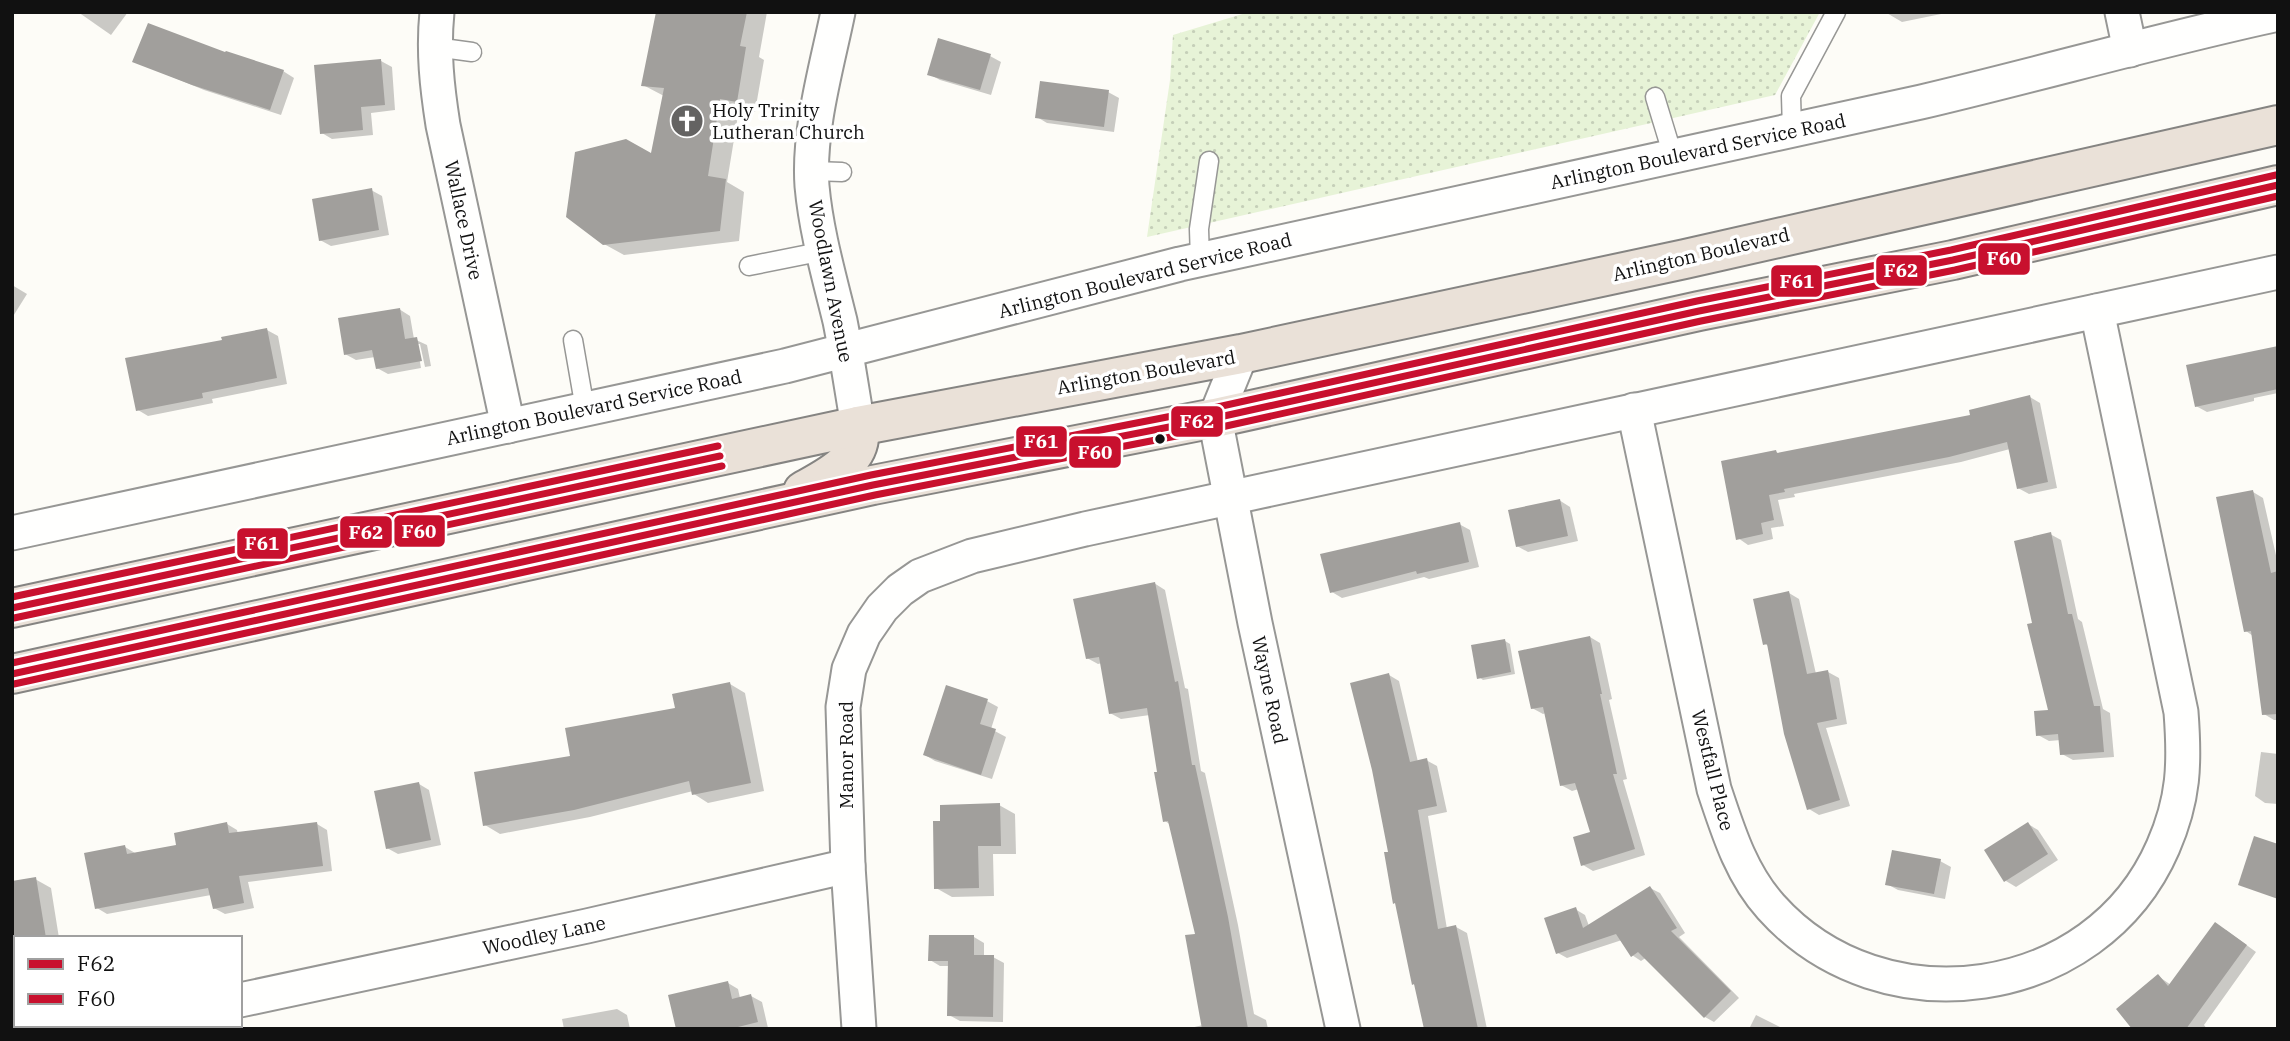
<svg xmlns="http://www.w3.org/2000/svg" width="2290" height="1041" font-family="'IBM Plex Serif',serif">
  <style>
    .park { fill: url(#park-dots) }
    .shadow { fill: #0003 }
    .building { fill: #a19f9c }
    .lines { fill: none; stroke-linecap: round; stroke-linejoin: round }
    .lane-casing { stroke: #979795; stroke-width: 21 }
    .street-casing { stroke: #979795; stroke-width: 37 }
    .highway-casing { stroke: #858482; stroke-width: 42 }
    .lane { stroke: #fffffe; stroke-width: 18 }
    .street { stroke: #fffffe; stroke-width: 33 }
    .highway { stroke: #eae1d8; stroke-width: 38 }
    .bus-1-casing { stroke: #fff; stroke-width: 12 }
    .bus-2-casing { stroke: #fff; stroke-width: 12 }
    .bus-3-casing { stroke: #fff; stroke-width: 12 }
    .bus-1 { stroke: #c8102e; stroke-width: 7 }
    .bus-2 { stroke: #c8102e; stroke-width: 7 }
    .bus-3 { stroke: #c8102e; stroke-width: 7 }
    .bus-dot { fill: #111; stroke: #fff; stroke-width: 2.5 }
    .labels { text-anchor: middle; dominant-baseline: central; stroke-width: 7; stroke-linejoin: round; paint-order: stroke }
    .poi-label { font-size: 19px; fill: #111; stroke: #fff; text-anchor: start }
    .street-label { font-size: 19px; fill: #111; stroke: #fff }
    .line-badge { stroke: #fff; stroke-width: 2.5 }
    .badge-label { font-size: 19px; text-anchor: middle; font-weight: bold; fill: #fff }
  </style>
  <defs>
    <pattern id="park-dots" width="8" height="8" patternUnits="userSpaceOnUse" patternTransform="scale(1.75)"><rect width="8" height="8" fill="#e7f3d7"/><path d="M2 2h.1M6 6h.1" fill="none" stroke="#c5cfb8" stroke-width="1.8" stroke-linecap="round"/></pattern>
  </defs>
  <rect width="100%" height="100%" fill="#fdfcf7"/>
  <polygon class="park" points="1249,12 1820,12 1775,95 1147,237 1170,80 1173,35"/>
  <g class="shadow">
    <polygon points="78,12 128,12 111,35"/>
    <polygon points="702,12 767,12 759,57 764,60 755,112 739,109 727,182 744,192 739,241 624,255 604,244 652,156 664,96 643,85"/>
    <polygon points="1885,12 1951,12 1902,22"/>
    <polygon points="226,55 283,71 294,78 281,115 204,90 134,61"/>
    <polygon points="990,56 1001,62 991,95 940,80 929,74"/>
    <polygon points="381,61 392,67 395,110 371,113 373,135 332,139 322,133"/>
    <polygon points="1108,92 1119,98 1114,132 1047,123 1037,117"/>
    <polygon points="371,190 382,196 389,235 331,246 320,240"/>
    <polygon points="12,285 27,294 12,318"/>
    <polygon points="399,309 410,316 414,339 427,345 431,366 425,367 420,344 417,344 421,368 388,374 377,368 375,357 356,360 345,354"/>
    <polygon points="267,330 278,336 287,384 212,399 213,403 148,416 138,410 224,341"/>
    <polygon points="2278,348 2278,393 2254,398 2254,401 2207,412 2196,406"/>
    <polygon points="2030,397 2040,403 2057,488 2029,494 2018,488 2010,449 1961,462 1794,494 1795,497 1778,500 1784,526 1771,528 1773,539 1748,545 1738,538 1776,452 1780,454 1972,417"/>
    <polygon points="2253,492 2263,498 2278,564 2278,720 2274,720 2264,714 2253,636 2246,631"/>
    <polygon points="1559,500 1570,507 1578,541 1528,552 1517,546"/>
    <polygon points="1459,524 1470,530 1479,567 1429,579 1424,577 1342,598 1332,592"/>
    <polygon points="2050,534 2061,540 2078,619 2082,622 2103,709 2110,713 2114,757 2073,760 2062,754 2061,740 2049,741 2038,735 2050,712 2034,624"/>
    <polygon points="1154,583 1165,590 1185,688 1188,689 1201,771 1205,773 1238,925 1254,1014 1266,1020 1268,1029 1186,1029 1203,1025 1197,935 1171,825 1165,821 1150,715 1121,719 1110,713 1102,663 1098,664 1087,658"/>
    <polygon points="1789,593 1799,599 1816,674 1828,672 1839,678 1847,724 1826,728 1850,806 1819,815 1809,809 1770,647 1765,644"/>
    <polygon points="1590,637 1600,643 1612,699 1609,700 1627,779 1623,780 1645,855 1593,871 1583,865 1592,833 1579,789 1572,791 1561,785 1546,713 1543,714 1532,708"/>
    <polygon points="1505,641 1510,644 1515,674 1483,680 1479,677"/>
    <polygon points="1389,675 1399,681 1418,762 1426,760 1437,766 1447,812 1428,816 1447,929 1456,927 1467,933 1487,1029 1426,1029 1416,985 1413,984 1390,853"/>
    <polygon points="730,684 745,693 764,791 708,803 694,794 693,791 590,817 500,834 485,825 572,757"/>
    <polygon points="947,688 987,701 998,707 991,729 1006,737 992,779 935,761 925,755"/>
    <polygon points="2261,752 2278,754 2278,804 2265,803 2255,796"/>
    <polygon points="419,784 429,790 441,845 398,854 387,848"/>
    <polygon points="999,805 1015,814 1016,854 993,854 994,896 952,897 936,888"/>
    <polygon points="227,824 237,830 238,834 317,824 327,830 332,871 248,882 254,908 225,914 214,908 211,895 107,914 97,908 125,847 135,853 178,846"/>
    <polygon points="2028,824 2038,830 2058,860 2016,887 2006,881"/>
    <polygon points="1940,861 1951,867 1945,899 1898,890 1887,884"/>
    <polygon points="35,879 51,888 59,938 16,938 16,961 12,962 12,882"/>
    <polygon points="1650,888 1660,893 1685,933 1679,937 1739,998 1714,1022 1705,1017 1647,957 1641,961 1632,955 1622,940 1567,958 1558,953 1575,909 1585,915 1589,926"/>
    <polygon points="2226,930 2256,952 2204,1025 2207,1029 2135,1029 2158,976 2171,985"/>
    <polygon points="974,937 984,943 984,957 993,957 1004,963 1003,1022 960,1021 949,1015 950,966 940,966 930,960"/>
    <polygon points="728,983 738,989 740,998 751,996 762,1002 768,1028 678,1029"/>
    <polygon points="617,1009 627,1015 630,1029 564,1029 562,1019"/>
    <polygon points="1756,1015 1784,1029 1749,1029"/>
  </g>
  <g class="building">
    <polygon points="656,12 747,12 740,46 746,47 737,102 720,99 708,176 726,179 720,231 603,245 566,217 575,152 626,139 651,153 664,88 641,86"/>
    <polygon points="148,23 225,52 226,51 284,70 270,110 192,85 132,62"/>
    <polygon points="938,38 991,54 980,90 927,75"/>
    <polygon points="381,59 385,105 361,107 363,130 320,134 314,65"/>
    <polygon points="1040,81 1109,90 1104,127 1035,118"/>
    <polygon points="372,188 379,230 319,241 312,199"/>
    <polygon points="400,308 405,339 417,337 422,361 376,369 372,350 344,355 338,318"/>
    <polygon points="267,328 277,378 202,393 203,398 136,411 125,358 222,340 221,337"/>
    <polygon points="2278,346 2278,389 2195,407 2186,365"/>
    <polygon points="2030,395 2048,482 2017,489 2007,442 1949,457 1784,489 1785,492 1769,495 1774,520 1761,523 1763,534 1736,540 1721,461 1776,450 1777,453 1970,415 1969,410"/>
    <polygon points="2253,490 2271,573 2278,571 2278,714 2262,715 2251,631 2244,632 2216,497"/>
    <polygon points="1560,499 1568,536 1516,547 1508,510"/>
    <polygon points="1460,522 1469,562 1417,574 1416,571 1330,593 1320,554"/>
    <polygon points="2051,532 2068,614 2072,614 2094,706 2100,706 2104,752 2060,755 2058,734 2036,736 2034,711 2048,710 2027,624 2032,623 2014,541"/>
    <polygon points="1155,582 1175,682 1178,681 1192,765 1195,765 1228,917 1248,1029 1202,1029 1185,935 1195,934 1168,821 1163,822 1154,772 1157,772 1147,708 1109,714 1099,657 1086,659 1073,599"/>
    <polygon points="1789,591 1807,674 1828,670 1837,719 1817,723 1840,800 1807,810 1784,734 1767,644 1763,645 1753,599"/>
    <polygon points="1590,636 1602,694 1600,694 1617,774 1613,774 1635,849 1581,866 1573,837 1590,832 1575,783 1560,786 1543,707 1531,709 1518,651"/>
    <polygon points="1505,639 1511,672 1477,679 1471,645"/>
    <polygon points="1389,673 1410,762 1427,758 1437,806 1418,810 1438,929 1456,925 1478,1029 1424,1029 1414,984 1412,985 1395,903 1393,904 1384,852 1388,852 1372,770 1350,683"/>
    <polygon points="730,682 751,783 692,795 689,781 574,810 483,826 474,772 570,756 565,728 675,708 672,694"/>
    <polygon points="946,685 988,699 980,724 996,729 981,775 923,755"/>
    <polygon points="419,782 431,840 386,849 374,791"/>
    <polygon points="1000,803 1001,846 978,846 979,888 934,889 933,821 940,821 940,805"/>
    <polygon points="227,822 229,833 317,822 323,866 239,876 244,903 213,909 208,888 95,909 84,853 125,845 127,854 176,845 174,833"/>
    <polygon points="2028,822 2048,854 2004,882 1984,850"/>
    <polygon points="2254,836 2278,844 2278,899 2238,885"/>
    <polygon points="1892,850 1941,859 1934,894 1885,885"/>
    <polygon points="36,877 46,938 12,938 12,881"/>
    <polygon points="1650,886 1677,928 1671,931 1731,991 1704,1018 1638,952 1631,957 1616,934 1556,954 1544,918 1576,907 1583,928"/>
    <polygon points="2215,922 2247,945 2186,1029 2132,1029 2116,1009 2158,974 2168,986"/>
    <polygon points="929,935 974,935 974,955 994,955 993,1017 947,1016 948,961 928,961"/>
    <polygon points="728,981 732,999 751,994 758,1022 730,1029 676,1029 668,995"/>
  </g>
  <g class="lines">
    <defs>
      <g id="lane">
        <polyline points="435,47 472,52"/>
        <polyline points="1655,97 1673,156"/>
        <polyline points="1792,130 1791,96 1836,12"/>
        <polyline points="813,171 842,172"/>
        <polyline points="1200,260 1199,229 1209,161"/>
        <polyline points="749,266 824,251"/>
        <polyline points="573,340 585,409"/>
      </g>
      <g id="street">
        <path d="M437 12C433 51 437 87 443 125L508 426"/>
        <path d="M838 12C827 66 808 130 812 186 816 231 829 276 840 321 847 356 852 391 858 426"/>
        <polyline points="2122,12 2130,50"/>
        <polyline points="1241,354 1215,418 1255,623 1343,1029"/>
        <path d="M1634 410 1714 789C1728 831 1741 874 1771 907 1882 1031 2096 1001 2163 847 2184 799 2185 764 2181 712L2097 311"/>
        <path d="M12 533 785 366 1180 264 1921 102C2040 74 2158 40 2278 14"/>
        <polyline points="240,1000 587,926 848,866"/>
        <polyline points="107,1029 124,1025"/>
        <polyline points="859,1029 848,866 843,707 849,669 864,634 882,608 900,590 920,576 972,556 1085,529 2278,272"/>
      </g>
      <g id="highway">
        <path d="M803 491C828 477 866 459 858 426"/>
        <polyline points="12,608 858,426 1241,354 1685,259 2278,125"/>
        <polyline points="12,674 873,485 1215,418 1699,311 1953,260 2278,185"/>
      </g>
    </defs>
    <use href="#lane" class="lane-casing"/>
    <use href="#street" class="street-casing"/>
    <use href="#highway" class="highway-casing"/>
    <use href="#lane" class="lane"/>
    <use href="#street" class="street"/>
    <use href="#highway" class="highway"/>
    <defs>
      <g id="bus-1">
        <polyline points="12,608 720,456"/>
        <polyline points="12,674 873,485 1215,418 1699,311 1953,260 2278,185"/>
      </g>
      <g id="bus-2">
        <polyline points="14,618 722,466"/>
        <polyline points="14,684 875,495 1217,428 1701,321 1955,270 2278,196"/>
      </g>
      <g id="bus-3">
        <polyline points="12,597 718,446"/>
        <polyline points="12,663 871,475 1213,408 1697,301 1951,250 2276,175"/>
      </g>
    </defs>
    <use href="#bus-1" class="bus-1-casing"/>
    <use href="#bus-2" class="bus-2-casing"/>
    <use href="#bus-3" class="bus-3-casing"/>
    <use href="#bus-1" class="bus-1"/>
    <use href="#bus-2" class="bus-2"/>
    <use href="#bus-3" class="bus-3"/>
  </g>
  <defs>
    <symbol id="church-disc" viewBox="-11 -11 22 22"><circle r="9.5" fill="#646362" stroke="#fff"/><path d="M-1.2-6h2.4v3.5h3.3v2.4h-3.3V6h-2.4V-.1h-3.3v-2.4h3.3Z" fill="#fff"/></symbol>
  </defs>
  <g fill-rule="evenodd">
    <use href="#church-disc" x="668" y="102" width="38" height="38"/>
  </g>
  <circle class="bus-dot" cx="1160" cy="439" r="6"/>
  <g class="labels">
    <g class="poi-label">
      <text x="712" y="110">Holy Trinity<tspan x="712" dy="22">Lutheran Church</tspan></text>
    </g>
    <g class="street-label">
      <text transform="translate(1698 151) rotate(-12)">Arlington Boulevard Service Road</text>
      <text transform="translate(464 220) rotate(78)">Wallace Drive</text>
      <text transform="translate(1701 254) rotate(-13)">Arlington Boulevard</text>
      <text transform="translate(1145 275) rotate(-14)">Arlington Boulevard Service Road</text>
      <text transform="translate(831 281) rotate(79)">Woodlawn Avenue</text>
      <text transform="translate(1146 372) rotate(-10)">Arlington Boulevard</text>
      <text transform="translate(594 407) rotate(-12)">Arlington Boulevard Service Road</text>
      <text transform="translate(1270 690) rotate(78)">Wayne Road</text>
      <text transform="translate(846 755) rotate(-90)">Manor Road</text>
      <text transform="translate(1713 770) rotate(76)">Westfall Place</text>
      <text transform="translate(544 935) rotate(-12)">Woodley Lane</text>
    </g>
  </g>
  <g class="line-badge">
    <rect x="1977" y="242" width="54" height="34" rx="7" fill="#c8102e"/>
    <rect x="1875" y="254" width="53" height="33" rx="7" fill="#c8102e"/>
    <rect x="1770" y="264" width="53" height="34" rx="7" fill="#c8102e"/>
    <rect x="1170" y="405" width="54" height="33" rx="7" fill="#c8102e"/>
    <rect x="1015" y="425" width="53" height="33" rx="7" fill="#c8102e"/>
    <rect x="1068" y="435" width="54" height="34" rx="7" fill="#c8102e"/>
    <rect x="393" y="514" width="53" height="34" rx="7" fill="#c8102e"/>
    <rect x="339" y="515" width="54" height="34" rx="7" fill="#c8102e"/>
    <rect x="236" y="527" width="53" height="33" rx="7" fill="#c8102e"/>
  </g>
  <g class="badge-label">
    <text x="2004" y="265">F60</text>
    <text x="1901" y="277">F62</text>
    <text x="1797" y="288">F61</text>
    <text x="1197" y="428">F62</text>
    <text x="1041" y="448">F61</text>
    <text x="1095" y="459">F60</text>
    <text x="419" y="538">F60</text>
    <text x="366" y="539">F62</text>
    <text x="262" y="550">F61</text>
  </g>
  <rect width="2290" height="1041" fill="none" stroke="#111111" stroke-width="28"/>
  <rect x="14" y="936" width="228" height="91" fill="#ffffff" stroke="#a0a0a0" stroke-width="2"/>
  <rect x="28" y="959" width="35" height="10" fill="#c8102e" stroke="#a0a0a0" stroke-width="2"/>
  <text x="77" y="971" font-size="21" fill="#111111">F62</text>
  <rect x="28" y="994" width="35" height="10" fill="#c8102e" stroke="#a0a0a0" stroke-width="2"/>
  <text x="77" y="1006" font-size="21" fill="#111111">F60</text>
</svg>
